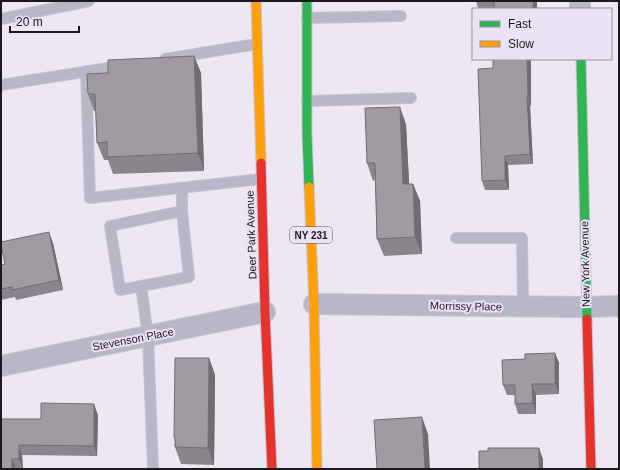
<svg xmlns="http://www.w3.org/2000/svg" width="620" height="470" font-family="Arial,sans-serif">
  <style>
    .lines { fill: none; stroke-linecap: round; stroke-linejoin: round }
    .lane-casing { stroke: #c6c3cb; stroke-width: 12 }
    .street-casing { stroke: #c6c3cb; stroke-width: 22 }
    .fast-casing { stroke: #c6c3cb; stroke-width: 11 }
    .slow-casing { stroke: #c6c3cb; stroke-width: 11 }
    .jam-casing { stroke: #c6c3cb; stroke-width: 11 }
    .lane { stroke: #b8b7c7; stroke-width: 10 }
    .street { stroke: #b8b7c7; stroke-width: 20 }
    .fast { stroke: #30b455; stroke-width: 9 }
    .slow { stroke: #ff9f0a; stroke-width: 9 }
    .jam { stroke: #e5322d; stroke-width: 9 }
    .wall { fill: #8a858c }
    .shaded-wall { fill: #706c72 }
    .building { fill: #a09ba3; stroke: #706c72 }
    .labels { text-anchor: middle; dominant-baseline: central; stroke-width: 4; stroke-linejoin: round; paint-order: stroke }
    .shield { fill: #ebe2f6; stroke: #595560; stroke-width: 1 }
    .shield-label { font-size: 10px; font-weight: bold; fill: #1b181f }
    .street-label { font-size: 11px; fill: #1b181f; stroke: #ebe2f6 }
  </style>
  <rect width="100%" height="100%" fill="#ece7f2"/>
  <g class="lines">
    <defs>
      <g id="lane">
        <polyline points="307,18 401,16"/>
        <polyline points="1,19 89,1"/>
        <polyline points="165,59 257,44"/>
        <polyline points="86,71 90,198 261,179"/>
        <polyline points="1,85 121,66"/>
        <polyline points="307,101 411,98"/>
        <polyline points="182,188 182,211 110,226 120,290 189,277 182,211"/>
        <polyline points="456,238 522,238 523,306"/>
        <polyline points="141,286 148,336 153,469"/>
      </g>
      <g id="street">
        <polyline points="580,1 580,9"/>
        <polyline points="314,304 586,307 619,306"/>
        <polyline points="1,366 265,312"/>
      </g>
      <g id="fast">
        <polyline points="307,1 307,134 309,187"/>
        <polyline points="581,59 587,319"/>
      </g>
      <g id="slow">
        <polyline points="256,1 261,163"/>
        <polyline points="309,187 314,304 317,469"/>
      </g>
      <g id="jam">
        <polyline points="261,163 265,312 272,469"/>
        <polyline points="587,319 591,469"/>
      </g>
    </defs>
    <use href="#lane" class="lane-casing"/>
    <use href="#street" class="street-casing"/>
    <use href="#fast" class="fast-casing"/>
    <use href="#slow" class="slow-casing"/>
    <use href="#jam" class="jam-casing"/>
    <use href="#lane" class="lane"/>
    <use href="#street" class="street"/>
    <use href="#fast" class="fast"/>
    <use href="#slow" class="slow"/>
    <use href="#jam" class="jam"/>
  </g>
  <g class="wall">
    <polygon points="476,1 537,1 494,9 478,8"/>
    <polygon points="194,56 201,73 204,171 113,174 108,160 104,160 97,143 96,111 94,111 88,94 108,73"/>
    <polygon points="493,59 531,59 531,106 530,106 533,164 508,165 509,190 485,190 482,181 493,68"/>
    <polygon points="406,124 409,184 413,184 420,201 422,254 384,256 377,239 375,180 373,181 367,163"/>
    <polygon points="53,243 63,290 16,300 15,297 1,300 1,265 5,264"/>
    <polygon points="555,353 559,363 559,394 536,395 536,414 518,414 515,404 515,395 507,395 503,385 525,359"/>
    <polygon points="209,358 215,375 214,465 181,464 175,447 175,440 174,437"/>
    <polygon points="98,415 97,456 22,455 23,469 1,469 1,419 41,419"/>
  </g>
  <g class="shaded-wall">
    <rect x="533" y="1" width="4" height="8"/>
    <polygon points="194,56 201,73 204,171 198,153"/>
    <polygon points="527,59 531,59 531,106 528,96"/>
    <polygon points="527,96 530,106 533,164 530,154"/>
    <polygon points="400,107 406,124 410,201 403,184"/>
    <polygon points="505,156 508,165 509,190 505,180"/>
    <polygon points="413,184 420,201 422,254 415,237"/>
    <polygon points="49,232 53,243 63,290 59,280"/>
    <polygon points="555,353 559,363 559,394 555,384"/>
    <polygon points="209,358 215,375 214,465 208,448"/>
    <polygon points="532,384 536,395 536,414 533,403"/>
    <polygon points="94,404 98,415 97,456 94,446"/>
    <polygon points="422,417 428,434 430,469 425,469"/>
    <polygon points="19,445 22,455 23,469 19,459"/>
    <polygon points="539,448 543,459 543,469 539,469"/>
    <polygon points="12,459 16,469 12,469"/>
  </g>
  <g class="building">
    <rect x="494" y="1" width="39" height="8"/>
    <polygon points="194,56 198,153 107,157 107,142 97,143 95,94 88,94 87,74 108,73 108,60"/>
    <polygon points="493,59 527,59 528,96 527,96 530,154 505,156 505,180 482,181 478,69 493,68"/>
    <polygon points="400,107 403,184 413,184 415,237 377,239 375,163 367,163 365,108"/>
    <polygon points="49,232 59,280 12,290 12,287 1,289 1,265 5,264 1,245 1,242"/>
    <polygon points="555,353 555,384 532,384 533,403 515,404 515,385 503,385 502,360 525,359 525,354"/>
    <polygon points="175,358 209,358 208,448 175,447 175,437 174,437"/>
    <polygon points="41,403 94,404 94,446 19,445 19,459 12,459 12,469 1,469 1,419 41,419"/>
    <polygon points="422,417 425,469 377,469 374,420"/>
    <polygon points="488,448 539,448 539,469 479,469 479,451 488,451"/>
  </g>
  <g class="labels">
    <rect class="shield" x="290" y="227" width="42" height="16" rx="3"/>
    <g class="shield-label">
      <text x="311" y="235">NY 231</text>
    </g>
    <g class="street-label">
      <text transform="translate(251 235) rotate(-92)">Deer Park Avenue</text>
      <text transform="translate(585 264) rotate(-91)">New York Avenue</text>
      <text transform="translate(466 306) rotate(1)">Morrissy Place</text>
      <text transform="translate(133 339) rotate(-11)">Stevenson Place</text>
    </g>
  </g>
  <rect width="620" height="470" fill="none" stroke="#1b181f" stroke-width="4"/>
  <rect x="472" y="8" width="140" height="52" fill="#ebe2f6" stroke="#9891a0"/>
  <rect x="480" y="21" width="20" height="6" fill="#30b455" stroke="#9891a0"/>
  <text x="508" y="28" font-size="12" fill="#1b181f">Fast</text>
  <rect x="480" y="41" width="20" height="6" fill="#ff9f0a" stroke="#9891a0"/>
  <text x="508" y="48" font-size="12" fill="#1b181f">Slow</text>
  <path d="M10 26v6h69v-6" fill="none" stroke="#1b181f" stroke-width="2"/>
  <text x="16" y="26" font-size="12" fill="#1b181f" stroke="#ebe2f6" stroke-width="3" paint-order="stroke">20 m</text>
</svg>
